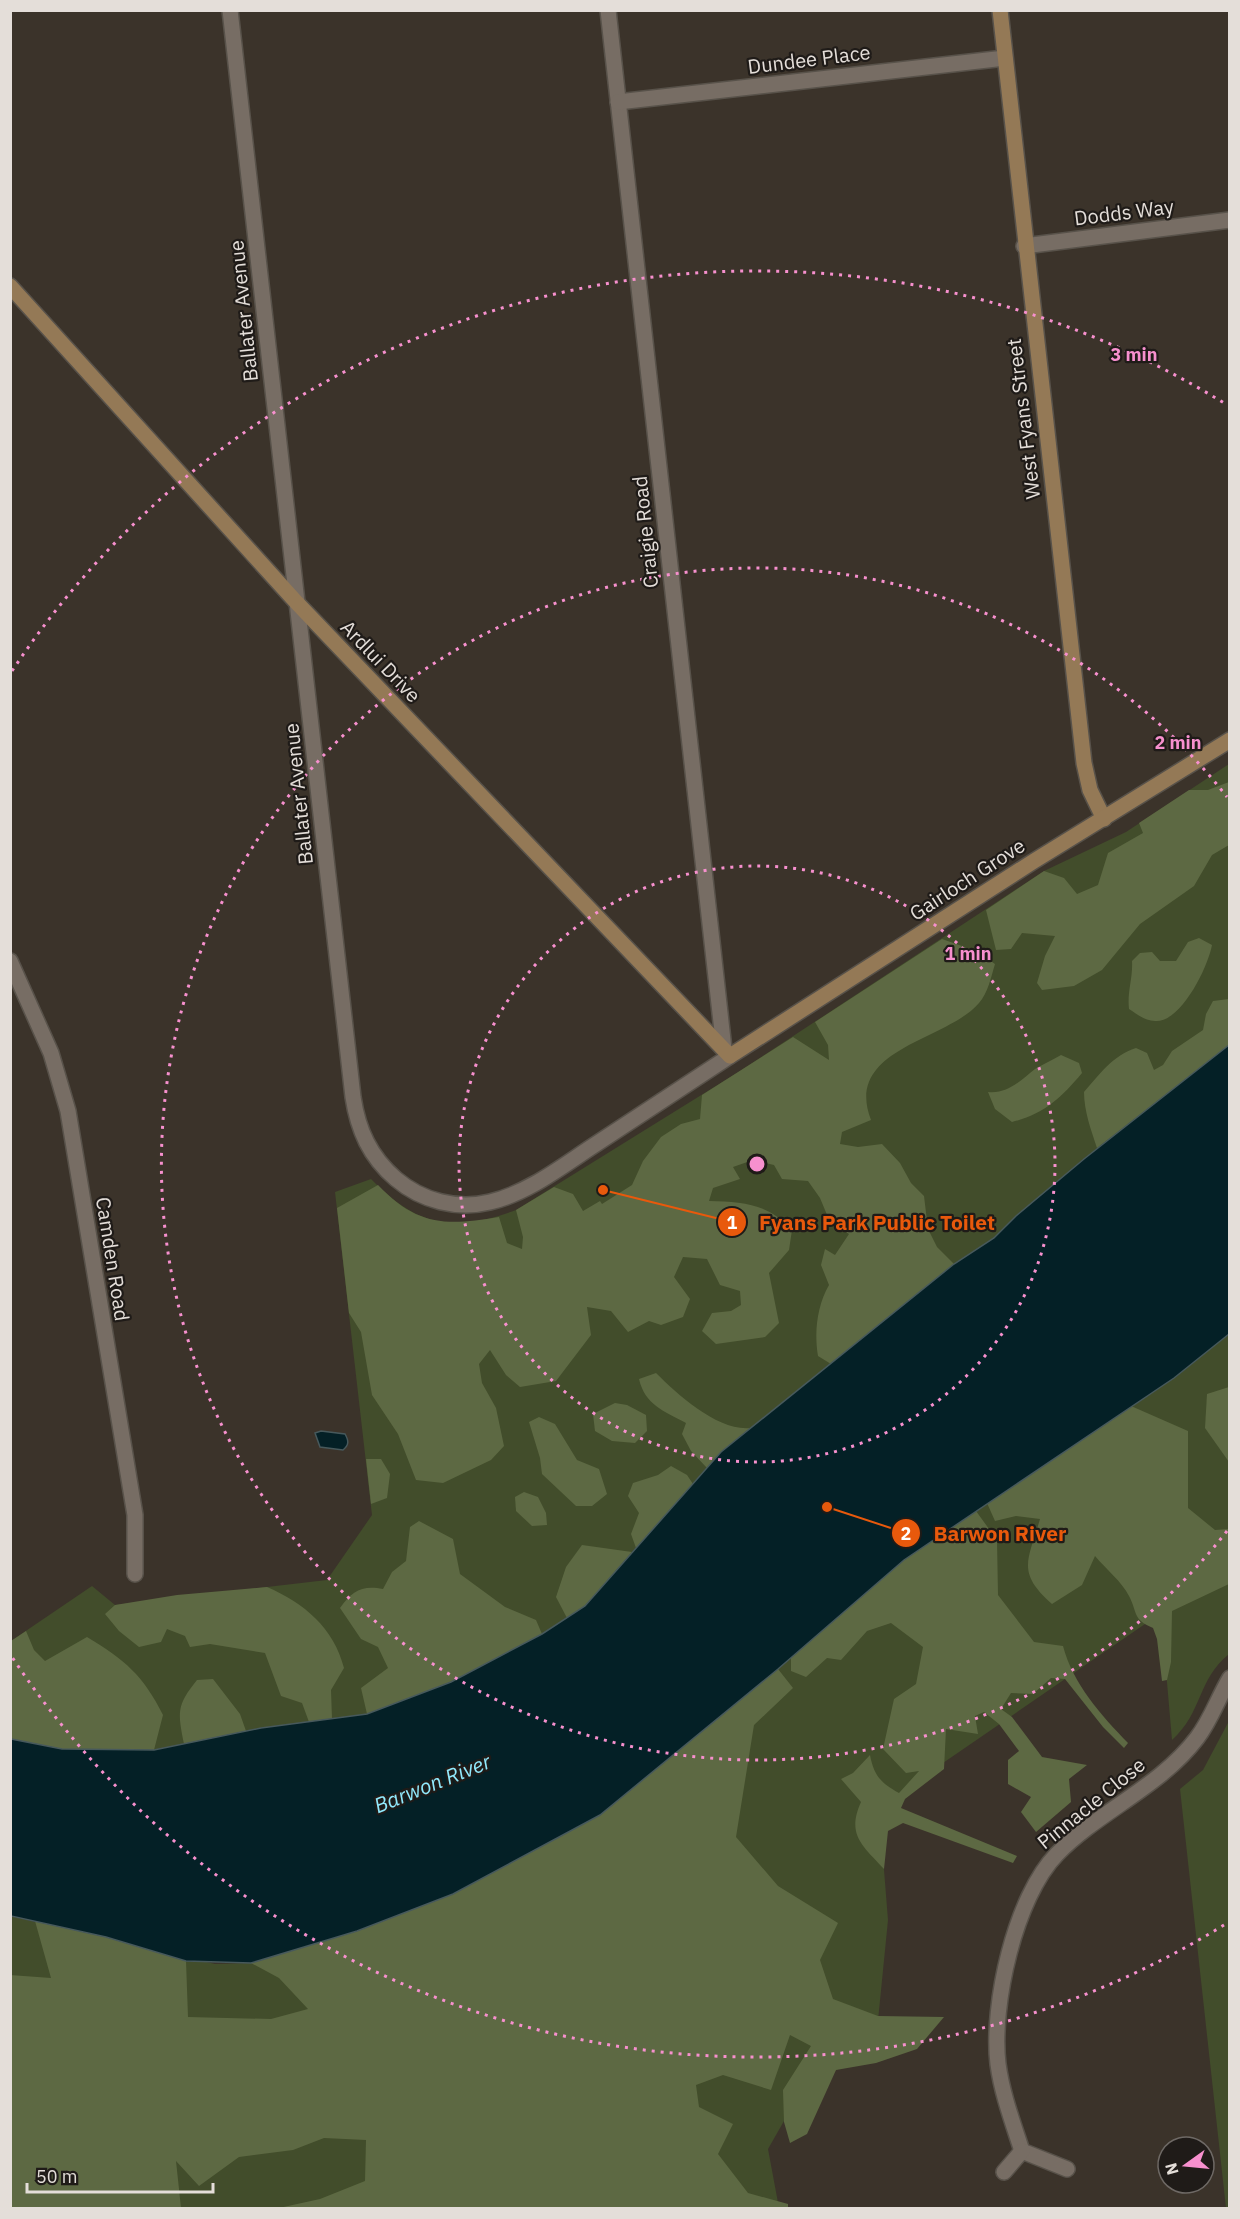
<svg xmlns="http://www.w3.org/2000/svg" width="1240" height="2219" font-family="'IBM Plex Sans',sans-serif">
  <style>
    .green { fill: #424d2b }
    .forest { fill: #5d6943 }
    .water { fill: #042026; stroke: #47595c; stroke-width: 1.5 }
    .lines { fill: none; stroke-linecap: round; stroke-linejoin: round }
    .street-casing { stroke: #58524a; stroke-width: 18 }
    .secondary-casing { stroke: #58524a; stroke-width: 18 }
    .street { stroke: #776d64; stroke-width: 15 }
    .secondary { stroke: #947956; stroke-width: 15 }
    .ring { fill: none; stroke: #f790ce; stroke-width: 3; stroke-dasharray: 3 6 }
    .labels { text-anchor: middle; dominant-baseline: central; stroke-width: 4.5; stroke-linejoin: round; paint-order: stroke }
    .street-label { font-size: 20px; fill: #e4ded9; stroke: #1f1b18 }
    .water-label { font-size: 21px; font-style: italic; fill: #91eafd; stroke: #1f1b18 }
    .centre { fill: #f790ce; stroke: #1f1b18; stroke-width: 3 }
    .ring-label { font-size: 18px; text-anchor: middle; font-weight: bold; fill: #f790ce; stroke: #1f1b18; stroke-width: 4.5; stroke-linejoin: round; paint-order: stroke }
    .leader { fill: none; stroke: #e8590c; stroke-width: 2 }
    .callout-dot { fill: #e8590c; stroke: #1f1b18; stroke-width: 2 }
    .mark-label { font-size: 18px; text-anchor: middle; font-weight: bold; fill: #fff }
    .callout-label { font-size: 21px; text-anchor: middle; font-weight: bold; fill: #e8590c; stroke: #1f1b18; stroke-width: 4.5; stroke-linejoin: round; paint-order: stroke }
  </style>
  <rect width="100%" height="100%" fill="#3b332a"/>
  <g class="green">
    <path d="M1229 764V1045L1084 1159 1016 1216 994 1238 954 1264 721 1452 585 1606 542 1634 367 1714 261 1728 154 1750 11 1739V1641L92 1586 115 1605 327 1580 372 1515 335 1192 371 1179C418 1227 453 1233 516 1210L740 1071 1044 871 1126 832Z"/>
    <path d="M1229 1334V1654C1197 1680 1203 1712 1172 1740L1161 1613 879 1807 888 1920 875 2051 804 2086 768 2149 779 2208H11L10 1916 215 1964 251 1963 357 1931 670 1756 778 1669 904 1560 1174 1378Z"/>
    <polygon points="1229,1721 1230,2208 1226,2208 1180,1789 1203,1770"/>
  </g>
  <g class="forest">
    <polygon points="1229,782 1229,845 1212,855 1194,886 1140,924 1102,970 1074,986 1042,990 1037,983 1045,956 1055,936 1022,933 1011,949 996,950 986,910 1044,871 1064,878 1077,894 1098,885 1108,853 1143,833 1139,823 1189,790 1208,790"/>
    <path d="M1199 938 1212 945C1208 967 1181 1023 1155 1021 1145 1021 1137 1014 1129 1009 1127 992 1133 978 1132 961L1140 953 1152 952 1160 961H1176L1188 942Z"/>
    <path d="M942 939 976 951 995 964C991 977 988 993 979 1003 947 1041 843 1048 871 1120L842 1132 840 1144 858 1147 882 1144 900 1163 911 1183 924 1196 928 1229 937 1247 954 1264 831 1364 818 1356C814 1332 817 1306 829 1285L821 1265 825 1249 835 1255 849 1234 830 1222 820 1198 808 1181 782 1179 774 1165 753 1160 733 1167 740 1179 713 1188 709 1201C743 1202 767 1203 792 1230L789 1250 769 1273 779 1323 765 1337 716 1344 702 1331 712 1313 731 1311 741 1305 740 1291 720 1285 707 1259 683 1257 674 1277 690 1299 683 1317 661 1325 649 1321 628 1332 611 1311 587 1307 591 1335 556 1381 520 1387 506 1375 490 1350 479 1364 482 1383 496 1408 504 1446 491 1460 443 1483 416 1480 398 1434 372 1395 361 1332 349 1313 337 1208 378 1185C417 1226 446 1226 499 1217L507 1243 522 1249 523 1237 516 1210 554 1187 573 1194 583 1211 600 1201 602 1204 632 1185 643 1161 661 1137 681 1124 700 1119 702 1095 793 1037 829 1060 828 1045 815 1022Z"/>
    <path d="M1229 999V1045L1097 1148C1091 1130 1084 1111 1084 1092 1099 1075 1113 1055 1136 1048L1147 1053 1154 1070 1163 1065 1172 1051 1203 1030 1206 1014 1213 1001Z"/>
    <path d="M1061 1055 1079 1063 1082 1073C1061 1098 1044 1114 1012 1122L995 1109 988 1092C1008 1094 1021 1080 1035 1069 1043 1064 1053 1060 1061 1055Z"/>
    <path d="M656 1373C678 1395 718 1431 750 1428L721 1452 707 1468 691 1451 682 1434 686 1423C664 1411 645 1405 639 1379Z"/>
    <polygon points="1229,1387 1230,1387 1229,1462 1205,1428 1207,1394"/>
    <polygon points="615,1403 627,1405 646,1415 647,1431 635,1443 612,1441 595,1431 593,1414"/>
    <path d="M1131 1406 1188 1431V1508L1215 1530 1229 1529V1584L1172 1611 1171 1662 1167 1680 1162 1681 1157 1639 1153 1628C1132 1619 1138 1613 1129 1596 1122 1582 1106 1569 1095 1556L1082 1585 1052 1604C1016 1572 1028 1561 1040 1519L1016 1516 995 1521 987 1503Z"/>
    <polygon points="539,1417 555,1424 577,1460 599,1469 607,1494 592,1506 576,1506 542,1474 540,1458 529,1422"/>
    <polygon points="366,1459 381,1459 390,1474 387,1498 371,1504"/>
    <polygon points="671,1466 687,1475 693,1484 636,1548 631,1534 639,1513 628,1496 633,1483 658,1475"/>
    <polygon points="524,1492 538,1497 546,1513 547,1525 532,1526 516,1511 515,1497"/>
    <path d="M976 1511 997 1540 998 1595 1034 1642 1063 1646C1073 1684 1101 1715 1128 1743L1124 1748 1103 1727 1065 1679 1051 1678 1033 1694 1011 1693 1001 1709 1012 1717 1042 1757 1087 1765 1069 1779 1071 1802 1036 1832 1021 1812 1031 1797 1008 1784V1760L1019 1751 999 1724 984 1712 975 1716 978 1734 946 1729 944 1769 905 1799 901 1808 1017 1856 1013 1863 903 1823 888 1831 884 1869C863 1846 846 1835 861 1802L841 1779 853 1773 870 1755C874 1776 881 1783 899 1793L919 1771 906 1773 883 1749 894 1699 916 1684 923 1647 891 1623 867 1631 841 1660 827 1658 806 1677 791 1671V1658L904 1560Z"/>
    <path d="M419 1521 453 1539 460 1574 505 1607 536 1620 542 1634 451 1682 367 1714 361 1688 388 1668 378 1647 361 1639 340 1608C352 1591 362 1585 383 1589L392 1572 406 1561 410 1527Z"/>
    <polygon points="582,1545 632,1552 585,1606 567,1618 556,1597 566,1567"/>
    <path d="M267 1587C304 1603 334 1628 344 1668L331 1690 332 1719 309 1722 302 1703 281 1696 265 1653 210 1644 190 1647 185 1636 167 1629 161 1642 139 1647 119 1631 105 1614 115 1605 177 1595Z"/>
    <path d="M26 1631 34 1650 45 1661 87 1637C125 1660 143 1675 163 1715L154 1750 62 1749 11 1739V1641Z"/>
    <polygon points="778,1669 793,1688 754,1725 736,1837 778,1886 838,1923 820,1960 833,1999 878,2016 944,2017 917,2049 876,2063 836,2070 807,2134 790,2143 784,2122 783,2090 811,2046 790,2035 771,2090 723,2075 696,2085 699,2107 733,2124 718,2154 748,2193 788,2204 788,2208 279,2208 320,2199 365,2181 366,2140 324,2138 293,2150 239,2157 199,2186 176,2161 181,2208 11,2208 10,1975 51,1978 35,1921 106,1937 186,1961 188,2017 271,2019 308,2009 279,1978 251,1963 357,1931 600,1815"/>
    <path d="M213 1679 240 1714 246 1731 184 1744C178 1712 176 1706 197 1680Z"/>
  </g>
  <g class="water">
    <polygon points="1229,1045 1229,1334 1174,1378 904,1560 778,1669 600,1815 453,1894 357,1931 251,1963 186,1961 106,1937 11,1916 11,1739 62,1749 154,1750 261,1728 367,1714 451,1682 542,1634 585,1606 721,1452 954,1264 994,1238 1016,1216 1084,1159"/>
    <path d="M321 1431 345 1434C349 1441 349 1445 343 1450L320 1447 315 1433Z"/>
  </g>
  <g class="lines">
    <defs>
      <g id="street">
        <path d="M230 10 353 1097C358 1130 370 1157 396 1179 422 1201 457 1210 490 1202 528 1193 561 1167 593 1146 639 1116 684 1086 730 1056"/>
        <polyline points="608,10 724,1049"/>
        <polyline points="618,102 1005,58"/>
        <polyline points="1024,246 1230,220"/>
        <polyline points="10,961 51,1053 68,1111 135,1515 135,1574"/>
        <path d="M1067 2169 1022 2151C1013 2123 1002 2094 998 2064 991 2005 1015 1897 1057 1854 1099 1811 1160 1787 1197 1738 1211 1720 1218 1698 1230 1678"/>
        <polyline points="1004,2172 1022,2151"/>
      </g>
      <g id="secondary">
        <polyline points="1000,10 1084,763 1090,790 1104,819"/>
        <polyline points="10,286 297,603 730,1056 1034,861 1230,740"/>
      </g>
    </defs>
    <use href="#street" class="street-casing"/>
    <use href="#secondary" class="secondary-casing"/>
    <use href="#street" class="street"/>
    <use href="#secondary" class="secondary"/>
  </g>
  <g class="ring">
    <circle cx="757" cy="1164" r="298"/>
    <path d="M1227 1531A596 596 0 1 1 1227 797"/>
    <path d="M1224 1925A893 893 0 0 1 12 1657M12 671A893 893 0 0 1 1224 403"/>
  </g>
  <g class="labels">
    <g class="street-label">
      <text transform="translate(809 59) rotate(-7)">Dundee Place</text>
      <text transform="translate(1124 212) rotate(-7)">Dodds Way</text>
      <text transform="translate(243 311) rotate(-96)">Ballater Avenue</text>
      <text transform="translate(1023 419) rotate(-97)">West Fyans Street</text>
      <text transform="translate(645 532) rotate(-96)">Craigie Road</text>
      <text transform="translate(381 661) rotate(46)">Ardlui Drive</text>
      <text transform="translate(298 794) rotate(-96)">Ballater Avenue</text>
      <text transform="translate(967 879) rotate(-33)">Gairloch Grove</text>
      <text transform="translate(113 1259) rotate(81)">Camden Road</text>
      <text transform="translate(1091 1803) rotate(-39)">Pinnacle Close</text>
    </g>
    <g class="water-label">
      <text transform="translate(432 1783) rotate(-22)">Barwon River</text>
    </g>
  </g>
  <circle cx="757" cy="1164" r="9" class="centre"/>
  <g class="ring-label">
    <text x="1134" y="361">3 min</text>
    <text x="1178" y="749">2 min</text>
    <text x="968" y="960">1 min</text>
  </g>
  <path class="leader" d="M603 1190L732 1222M827 1507L906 1533"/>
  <g class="callout-dot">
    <circle cx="603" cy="1190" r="6"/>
    <circle cx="827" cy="1507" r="6"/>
    <circle cx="732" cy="1222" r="15"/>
    <circle cx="906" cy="1533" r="15"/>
  </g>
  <g class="mark-label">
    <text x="732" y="1229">1</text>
    <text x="906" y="1540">2</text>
  </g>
  <g class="callout-label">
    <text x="877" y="1230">Fyans Park Public Toilet</text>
    <text x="1000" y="1541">Barwon River</text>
  </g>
  <rect width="1240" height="2219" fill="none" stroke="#e4ded9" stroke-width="24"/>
  <g transform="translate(1186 2165) rotate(255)"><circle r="28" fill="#1f1b18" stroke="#6e6965" stroke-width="1.5"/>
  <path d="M0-4.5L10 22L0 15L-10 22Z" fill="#f790ce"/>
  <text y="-9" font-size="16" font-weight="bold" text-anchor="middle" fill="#e4ded9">N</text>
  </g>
  <path d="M27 2183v9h186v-9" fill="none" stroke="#e4ded9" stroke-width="3"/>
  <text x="36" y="2183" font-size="18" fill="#e4ded9" stroke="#1f1b18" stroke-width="4.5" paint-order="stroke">50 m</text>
</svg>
